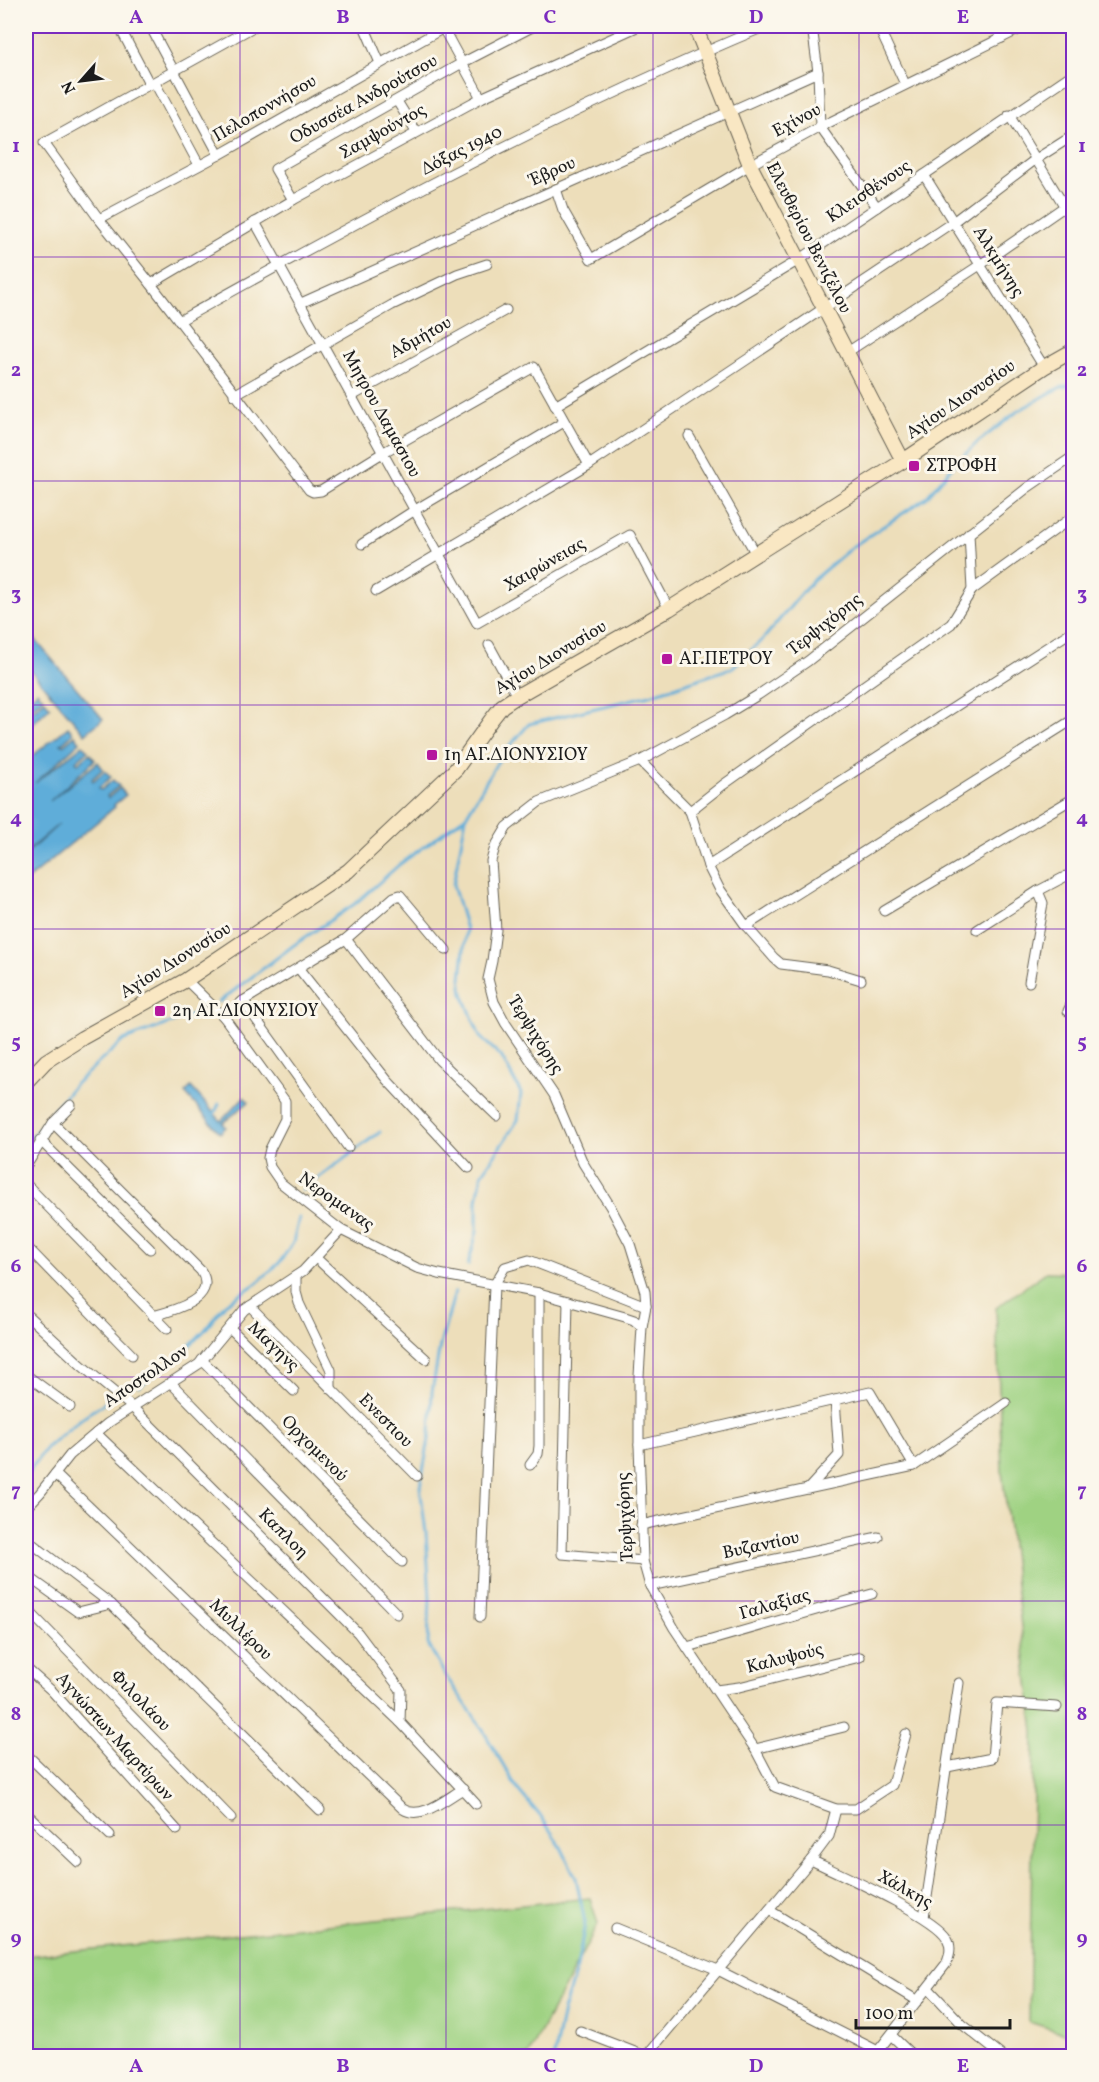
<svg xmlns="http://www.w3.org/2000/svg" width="1099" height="2082" font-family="Vollkorn,serif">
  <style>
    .green { fill: #9fd282; stroke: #5e774f; stroke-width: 1.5 }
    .water { fill: #5fadd9; stroke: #3e647a; stroke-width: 1.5 }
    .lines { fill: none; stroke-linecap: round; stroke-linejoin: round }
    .stream { stroke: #5fadd9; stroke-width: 3 }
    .street-casing { stroke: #656053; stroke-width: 11 }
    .secondary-casing { stroke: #656053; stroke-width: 16 }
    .street { stroke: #fff; stroke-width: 9 }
    .secondary { stroke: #f9e7c3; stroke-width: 14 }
    .grid { fill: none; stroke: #7b2cbf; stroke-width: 1.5; stroke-opacity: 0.55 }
    .poi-dot { fill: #b5179e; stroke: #fbf7ec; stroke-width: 2 }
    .labels { text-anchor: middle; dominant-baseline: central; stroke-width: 6; stroke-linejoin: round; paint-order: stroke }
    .street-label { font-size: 18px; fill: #1c1c1c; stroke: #fbf7ec }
    .poi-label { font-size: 18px; fill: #1c1c1c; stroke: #fbf7ec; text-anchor: start }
    .neatline { fill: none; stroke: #7b2cbf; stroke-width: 2 }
    .grid-label { font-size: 20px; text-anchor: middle; font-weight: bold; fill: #7b2cbf }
  </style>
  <rect width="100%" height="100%" fill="#fbf7ec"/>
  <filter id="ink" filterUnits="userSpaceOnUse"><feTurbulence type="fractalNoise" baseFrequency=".0167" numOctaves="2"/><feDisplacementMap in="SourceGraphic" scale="12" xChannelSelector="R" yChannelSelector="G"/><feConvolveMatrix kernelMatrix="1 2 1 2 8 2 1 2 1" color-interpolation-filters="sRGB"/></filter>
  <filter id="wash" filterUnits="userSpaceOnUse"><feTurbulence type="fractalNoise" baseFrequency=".008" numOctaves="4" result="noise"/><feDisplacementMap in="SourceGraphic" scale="24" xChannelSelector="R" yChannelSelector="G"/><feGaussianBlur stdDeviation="1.35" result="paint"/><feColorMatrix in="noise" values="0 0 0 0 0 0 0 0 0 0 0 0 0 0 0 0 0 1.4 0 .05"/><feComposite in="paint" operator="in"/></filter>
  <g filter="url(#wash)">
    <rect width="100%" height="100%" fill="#eddeba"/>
    <g class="green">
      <polygon points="1046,1272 1073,1273 1073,2036 1029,2022 1034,1731 1002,1472 996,1308"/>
      <polygon points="590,1898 598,1924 528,2056 26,2056 26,1956"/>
    </g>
    <g class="water">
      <polygon points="26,629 103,719 85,734 26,665"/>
      <polygon points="37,691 43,698 31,708 33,710 45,700 50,707 26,730 26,702"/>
      <polygon points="68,727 73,733 61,744 63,745 75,735 80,742 35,783 83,745 88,751 76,761 78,763 90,753 95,760 50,801 98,762 103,769 92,779 93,781 105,771 111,777 99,788 101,790 113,780 119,786 107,796 108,798 120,788 126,795 114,805 115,807 26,881 26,854 59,824 26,852 26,761"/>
      <polygon points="191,1087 221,1121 244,1097 249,1102 223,1123 226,1127 220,1133 185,1093"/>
    </g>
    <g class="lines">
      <g class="stream">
        <polyline points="466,817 453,885 466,929 461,978 463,994 480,1037 501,1056 521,1093 518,1120 482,1174 477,1200 477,1231 468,1265"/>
        <polyline points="219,1002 294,945 356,903 400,864 466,816 501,756 529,724 650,695 732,668 764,638 813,580 852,547 926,498 951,468 978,442 1018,411 1059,388 1074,384"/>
        <polyline points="213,1116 219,1104"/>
        <polyline points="26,1141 36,1132 74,1085 124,1040 201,1012"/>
        <polyline points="302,1190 380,1132"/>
        <polyline points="455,1292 440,1345 432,1392 430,1434 420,1487 426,1533 430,1598 428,1644 445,1675 478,1722 518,1790 542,1818 561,1847 576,1878 585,1923 577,1968 563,2010 554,2056"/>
        <polyline points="139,1386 176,1359 205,1330 225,1304 257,1283 279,1263 293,1243 299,1218"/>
        <polyline points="26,1476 46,1448 83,1417 106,1402"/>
      </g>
    </g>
  </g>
  <g filter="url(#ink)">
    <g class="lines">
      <defs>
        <g id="street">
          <polyline points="119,26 150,85"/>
          <polyline points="150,26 219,155"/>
          <polyline points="255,26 44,143 99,219 151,284 309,490 313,492 321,491 384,452 534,367 589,465"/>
          <polyline points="364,26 380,63"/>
          <polyline points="812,26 818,72 820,127 877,207"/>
          <polyline points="878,26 905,84"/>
          <polyline points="996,26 1002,38"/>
          <polyline points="443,28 481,98"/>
          <polyline points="155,83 199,165"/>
          <polyline points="397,101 416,132"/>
          <polyline points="1009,115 1074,222"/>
          <polyline points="924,175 1044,367"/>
          <polyline points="556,189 563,210 591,259 750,165 820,127 1026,26"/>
          <polyline points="293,200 275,169 462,63 534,26"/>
          <polyline points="99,219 219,155 447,26"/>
          <polyline points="255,222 477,623 630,535 669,609"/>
          <polyline points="151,284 293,200 481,98 639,26"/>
          <polyline points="301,303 818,72"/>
          <path d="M179 321C370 214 564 110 766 26"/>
          <polyline points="846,353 980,265 1074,200"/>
          <polyline points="234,395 392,305 457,274 487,264"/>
          <polyline points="352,396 506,310"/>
          <polyline points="555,406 799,260 1074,73"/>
          <polyline points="689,436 756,554"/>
          <polyline points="362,544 415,510 564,422"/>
          <polyline points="972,590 1074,516"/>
          <polyline points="376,591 589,465 953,222 1036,159 1074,135"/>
          <polyline points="489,645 517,696"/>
          <polyline points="640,761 690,811"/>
          <polyline points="708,866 1074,630"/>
          <polyline points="884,911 1074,798"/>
          <polyline points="746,926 1074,719"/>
          <polyline points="977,930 1038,891 1074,872"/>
          <polyline points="346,939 439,1060 497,1116"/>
          <polyline points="299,969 387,1080 469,1168"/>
          <polyline points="186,980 224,1017 285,1101 285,1119 270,1149 268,1158 270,1167 281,1183 341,1230 417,1268 439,1274 539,1293 625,1317 634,1320 642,1327"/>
          <polyline points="861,980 828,970 781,964 774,958 746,926 719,888 708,866 690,811 723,785 951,624 972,590 969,533"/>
          <polyline points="1029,982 1043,903 1038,891"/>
          <polyline points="243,1001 348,1147"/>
          <polyline points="1068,1011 1074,999"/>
          <polyline points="224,1017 243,1001 346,939 394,897 400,895 446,950"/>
          <path d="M53 1123 201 1271C219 1299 172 1311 153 1316"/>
          <polyline points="40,1140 150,1249"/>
          <polyline points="26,1166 53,1123 71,1105"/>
          <polyline points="26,1184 167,1329"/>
          <polyline points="26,1246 132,1355"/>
          <polyline points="316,1258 426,1359"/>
          <polyline points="296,1276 296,1292 299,1303 331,1370 331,1389"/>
          <polyline points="568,1301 562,1554 643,1561"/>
          <polyline points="250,1306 417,1476"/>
          <polyline points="26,1314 81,1365 132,1407 358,1633 401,1690 400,1722 476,1804"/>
          <polyline points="230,1328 294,1391"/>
          <polyline points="202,1360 402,1562"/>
          <polyline points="26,1375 70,1407"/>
          <polyline points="171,1383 397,1614"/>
          <polyline points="26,1428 28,1430"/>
          <polyline points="96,1433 400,1722"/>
          <polyline points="639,1445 870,1392 914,1466"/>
          <polyline points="530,1465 538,1454 539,1446 539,1293"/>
          <path d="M55 1474 403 1809C421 1821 447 1798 463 1789"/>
          <polyline points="808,1489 839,1455 835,1400"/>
          <polyline points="26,1508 40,1493 70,1455 108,1423 199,1364 244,1310 303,1271 341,1230"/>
          <polyline points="641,1525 914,1466 1006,1403"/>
          <polyline points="26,1539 111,1604 320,1810"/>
          <polyline points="26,1575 78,1612 111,1604"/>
          <polyline points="650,1586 878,1537"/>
          <polyline points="26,1608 231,1818"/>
          <polyline points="480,1617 494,1285 505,1267 529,1260 646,1306"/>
          <polyline points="687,1647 872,1594"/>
          <polyline points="26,1668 52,1691 177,1830"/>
          <polyline points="716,1690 739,1687 860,1657"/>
          <polyline points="906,1734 892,1785 856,1809 836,1809 775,1787 755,1749 674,1628 650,1586 643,1561 639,1445 639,1376 642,1327 646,1306 645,1292 630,1244 610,1206 583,1163 554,1095 506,1024 494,1002 488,979 492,961 496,930 491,861 495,847 507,827 539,802 640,761 725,715 758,695 808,661 1027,488 1074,456"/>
          <polyline points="755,1749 844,1727"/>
          <polyline points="26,1754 110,1835"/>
          <polyline points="947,1767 992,1758 997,1703 1057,1707"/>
          <polyline points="26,1813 78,1862"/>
          <path d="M811 1860C838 1873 935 1916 947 1938 952 1947 950 1956 946 1964L874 2056"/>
          <polyline points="769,1910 918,2001"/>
          <polyline points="924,1917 959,1683"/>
          <polyline points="615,1928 718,1970 878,2051"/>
          <polyline points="928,1988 963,2025 1002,2056"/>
          <polyline points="580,2031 645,2056"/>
          <polyline points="891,2035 913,2056"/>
          <polyline points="646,2056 811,1860 829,1836 836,1809"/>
        </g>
        <g id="secondary">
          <polyline points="695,26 750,165 903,461"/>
          <polyline points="26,1082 46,1061 82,1038 186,980 348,871 456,769 491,720 502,706 517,696 669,609 903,461 1044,367 1074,350"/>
        </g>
      </defs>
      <use href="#street" class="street-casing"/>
      <use href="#secondary" class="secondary-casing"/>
      <use href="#street" class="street"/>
      <use href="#secondary" class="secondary"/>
    </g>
  </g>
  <path class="grid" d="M240 26V2056M446 26V2056M653 26V2056M859 26V2056M26 257H1074M26 481H1074M26 705H1074M26 929H1074M26 1153H1074M26 1377H1074M26 1601H1074M26 1825H1074"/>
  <g class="poi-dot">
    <rect x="908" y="460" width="12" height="12" rx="3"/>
    <rect x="661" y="653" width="12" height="12" rx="3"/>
    <rect x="426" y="749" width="12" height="12" rx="3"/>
    <rect x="154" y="1005" width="12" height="12" rx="3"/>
  </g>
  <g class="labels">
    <g class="street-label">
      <text transform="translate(364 100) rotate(-29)">Οδυσσέα Ανδρούτσου</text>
      <text transform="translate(265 109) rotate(-30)">Πελοποννήσου</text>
      <text transform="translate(797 121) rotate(-28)">Εχίνου</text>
      <text transform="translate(383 132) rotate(-29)">Σαμψούντος</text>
      <text transform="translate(462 151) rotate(-27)">Δόξας 1940</text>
      <text transform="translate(553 172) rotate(-24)">Έβρου</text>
      <text transform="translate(869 192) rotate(-34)">Κλεισθένους</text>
      <text transform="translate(808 238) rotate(63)">Ελευθερίου Βενιζέλου</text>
      <text transform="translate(998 262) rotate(58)">Αλκμήνης</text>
      <text transform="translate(421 338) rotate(-29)">Αδμήτου</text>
      <text transform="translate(961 400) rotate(-34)">Αγίου Διονυσίου</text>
      <text transform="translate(381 414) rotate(61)">Μητρου Δαμασιου</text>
      <text transform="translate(545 565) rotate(-30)">Χαιρώνειας</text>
      <text transform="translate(825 625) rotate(-38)">Τερψιχόρης</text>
      <text transform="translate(551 658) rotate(-31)">Αγίου Διονυσίου</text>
      <text transform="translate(176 961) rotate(-32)">Αγίου Διονυσίου</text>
      <text transform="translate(535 1035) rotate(58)">Τερψιχόρης</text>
      <text transform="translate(336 1202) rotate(35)">Νερομανας</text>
      <text transform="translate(273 1347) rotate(44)">Μαγηνς</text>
      <text transform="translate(146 1377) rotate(-34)">Αποστολλον</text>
      <text transform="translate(385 1421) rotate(45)">Ενεστιου</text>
      <text transform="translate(314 1449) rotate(45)">Ορχομενού</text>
      <text transform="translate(626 1517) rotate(-93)">Τερψιχόρης</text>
      <text transform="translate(283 1534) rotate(45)">Καπλοη</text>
      <text transform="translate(761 1546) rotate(-12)">Βυζαντίου</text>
      <text transform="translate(775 1605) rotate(-16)">Γαλαξίας</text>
      <text transform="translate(240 1630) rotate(44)">Μυλλέρου</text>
      <text transform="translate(785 1659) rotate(-14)">Καλυψούς</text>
      <text transform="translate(140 1701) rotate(46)">Φιλολάου</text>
      <text transform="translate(114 1737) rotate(48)">Αγνώστων Μαρτύρων</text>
      <text transform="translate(905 1890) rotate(29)">Χάλκης</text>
    </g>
    <g class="poi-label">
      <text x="926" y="466">ΣΤΡΟΦΗ</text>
      <text x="679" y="659">ΑΓ.ΠΕΤΡΟΥ</text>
      <text x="444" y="755">1η ΑΓ.ΔΙΟΝΥΣΙΟΥ</text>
      <text x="172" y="1011">2η ΑΓ.ΔΙΟΝΥΣΙΟΥ</text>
    </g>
  </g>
  <rect width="1099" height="2082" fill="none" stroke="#fbf7ec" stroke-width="66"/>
  <g transform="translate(81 81) rotate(242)" stroke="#fbf7ec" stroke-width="4.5" paint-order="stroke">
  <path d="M0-4.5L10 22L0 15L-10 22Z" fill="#1c1c1c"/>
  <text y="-9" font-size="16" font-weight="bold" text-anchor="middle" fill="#1c1c1c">N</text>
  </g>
  <path d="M856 2019v9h154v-9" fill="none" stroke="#1c1c1c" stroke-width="3"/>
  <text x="865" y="2019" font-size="18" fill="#1c1c1c" stroke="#fbf7ec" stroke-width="4.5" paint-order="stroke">100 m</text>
  <rect x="33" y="33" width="1033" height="2016" class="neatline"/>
  <g class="grid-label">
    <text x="136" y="23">A</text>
    <text x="343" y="23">B</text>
    <text x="550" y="23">C</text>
    <text x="756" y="23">D</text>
    <text x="963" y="23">E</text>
    <text x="16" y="152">1</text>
    <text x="1082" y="152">1</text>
    <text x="16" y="376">2</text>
    <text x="1082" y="376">2</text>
    <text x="16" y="600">3</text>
    <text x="1082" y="600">3</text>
    <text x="16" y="824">4</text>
    <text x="1082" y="824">4</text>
    <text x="16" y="1048">5</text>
    <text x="1082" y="1048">5</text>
    <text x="16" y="1272">6</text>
    <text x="1082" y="1272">6</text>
    <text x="16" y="1496">7</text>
    <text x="1082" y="1496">7</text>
    <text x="16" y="1720">8</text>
    <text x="1082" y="1720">8</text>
    <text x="16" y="1944">9</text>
    <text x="1082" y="1944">9</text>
    <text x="136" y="2072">A</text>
    <text x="343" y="2072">B</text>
    <text x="550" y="2072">C</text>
    <text x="756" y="2072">D</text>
    <text x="963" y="2072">E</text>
  </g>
</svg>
